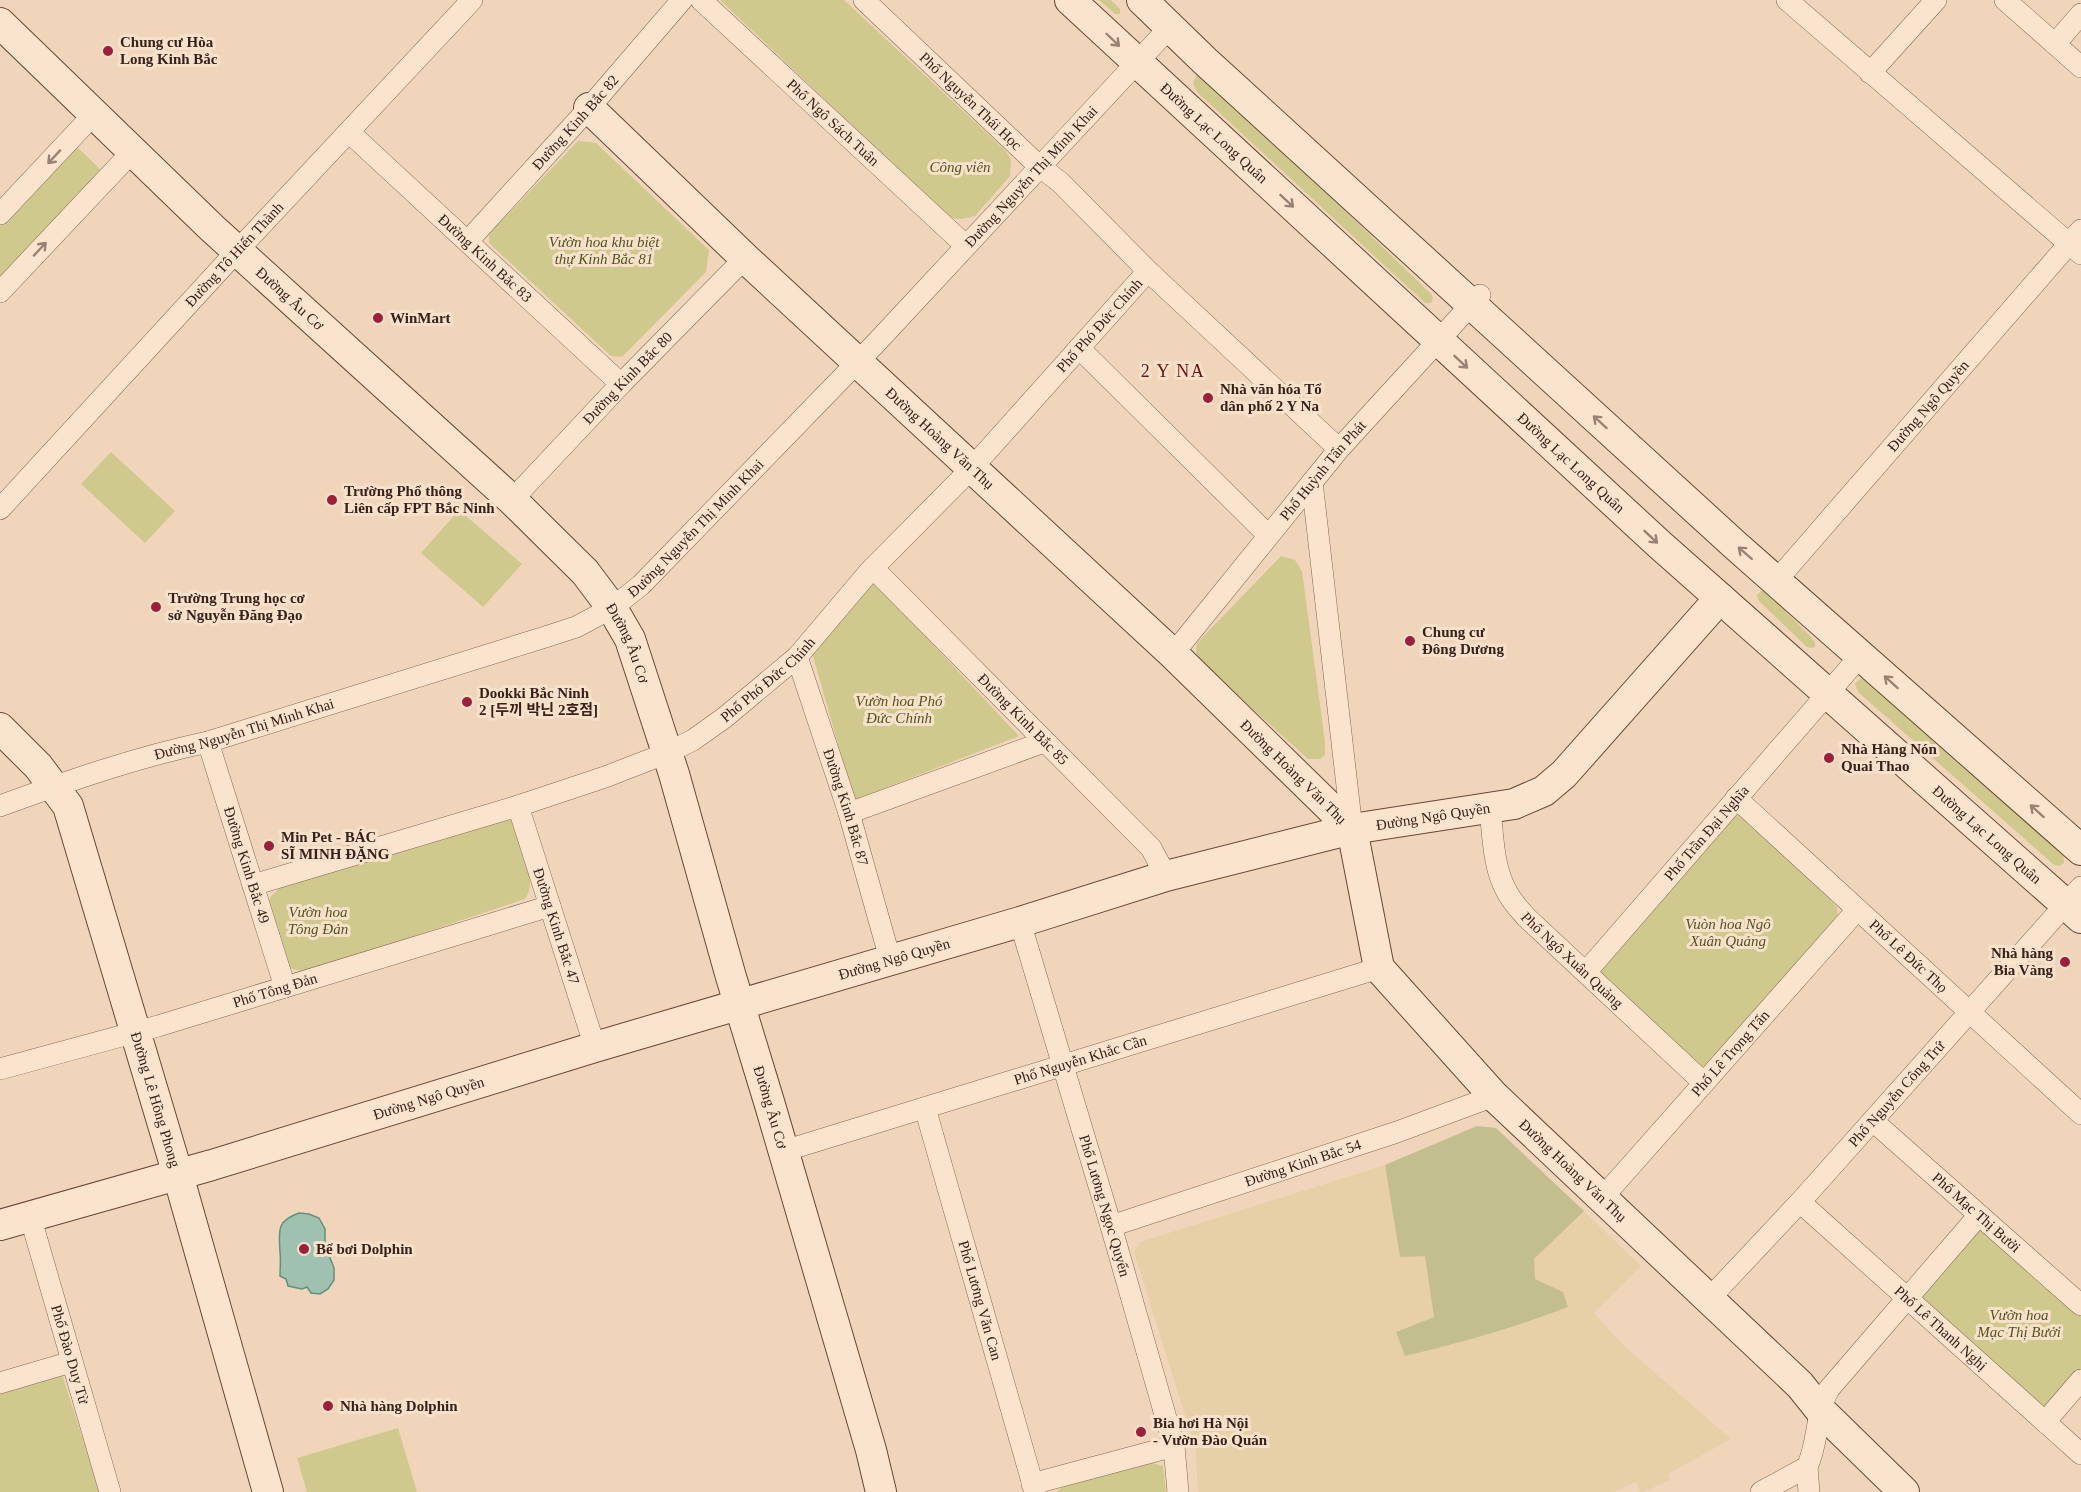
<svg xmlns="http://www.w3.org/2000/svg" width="2081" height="1492" font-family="'Times New Roman','Noto Sans KR',serif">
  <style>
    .farmland { fill: #e7cfa7 }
    .green { fill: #cfc98e }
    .cemetery { fill: #c3be8f }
    .water { fill: #9fc1b0; stroke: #678f7c; stroke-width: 1.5 }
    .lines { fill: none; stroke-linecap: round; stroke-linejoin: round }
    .street-casing { stroke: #896454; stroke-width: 22 }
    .secondary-casing { stroke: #6a4637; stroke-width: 32 }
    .street { stroke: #fbe4ce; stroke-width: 21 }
    .secondary { stroke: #fbe4ce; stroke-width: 30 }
    .oneway { stroke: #998274 }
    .poi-dot { fill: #9c1f3b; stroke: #f8e1cb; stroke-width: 2 }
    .labels { text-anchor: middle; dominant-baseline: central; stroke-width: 6; stroke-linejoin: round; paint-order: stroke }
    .poi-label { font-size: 15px; font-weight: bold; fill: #37211a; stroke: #f8e1cb; text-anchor: start }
    .street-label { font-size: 15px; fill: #37211a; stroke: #f8e1cb }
    .park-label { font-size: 15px; font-style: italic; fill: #53551f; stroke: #f8e1cb }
    .quarter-label { font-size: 18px; letter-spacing: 1.5px; fill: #661617; stroke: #f8e1cb }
  </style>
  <rect width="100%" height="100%" fill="#f1d5bb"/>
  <polygon class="farmland" points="1385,1165 1400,1256 1425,1255 1434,1317 1396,1332 1405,1356 1486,1335 1538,1319 1568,1307 1563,1292 1534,1279 1534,1259 1584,1211 1641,1266 1594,1313 1624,1346 1731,1439 1668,1474 1670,1480 1644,1492 1640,1492 1636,1482 1613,1492 1198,1492 1195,1447 1134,1252 1140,1242"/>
  <g class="green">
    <polygon points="720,0 844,0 1006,151 1011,160 1010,176 975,216 962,219 950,218"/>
    <polygon points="1099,0 1111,0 1120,9 1120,14 1115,14"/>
    <polygon points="1199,74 1206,76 1431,294 1433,298 1431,303 1425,303 1198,93 1193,84 1196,75"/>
    <polygon points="578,141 596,143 709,250 706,272 622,357 611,356 489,243 489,234"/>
    <polygon points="76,146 102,171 0,278 0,226"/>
    <polygon points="111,452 175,511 145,543 81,484"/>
    <polygon points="459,510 522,564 483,607 421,553"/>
    <polygon points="1281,556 1295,560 1302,571 1325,742 1325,755 1320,759 1308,759 1202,663 1196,653 1197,643"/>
    <polygon points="873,581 1019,736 854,800 811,649"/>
    <polygon points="1762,590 1767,592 1810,636 1815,642 1815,647 1810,648 1807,647 1759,601 1757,595"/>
    <polygon points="1863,677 2063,852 2064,863 2059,866 2054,865 1858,692 1855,683"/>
    <polygon points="1730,812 1746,813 1837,907 1839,923 1709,1071 1698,1071 1598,975 1598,964"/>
    <path d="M508 818 514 821C520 842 539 881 525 899L307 972 292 969 284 963 268 902 271 896 282 886Z"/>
    <polygon points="1975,1225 2081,1309 2081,1375 2041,1412 1919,1302 1918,1291"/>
    <polygon points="62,1374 100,1492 0,1492 0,1394"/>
    <polygon points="398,1428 417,1492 307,1492 297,1458"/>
    <polygon points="1153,1463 1163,1466 1166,1492 1056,1492 1064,1486"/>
  </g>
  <path class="cemetery" d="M1477 1126 1496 1128 1584 1211 1534 1259 1535 1279 1563 1292 1568 1307C1515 1328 1460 1343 1405 1356L1396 1332 1434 1317 1425 1256 1400 1257 1385 1165Z"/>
  <path class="water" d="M299 1213 309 1214 319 1218 325 1229V1245L334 1268V1280L328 1289 320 1294 311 1293 307 1287 302 1289 288 1286 286 1279 280 1276C280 1268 281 1260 280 1252 279 1231 276 1221 299 1213Z"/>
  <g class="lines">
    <defs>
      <g id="street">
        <path id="s1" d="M701 0 965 245"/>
        <path id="s2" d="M864 0 1040 167 1060 182 1148 271 1339 449"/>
        <polyline points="1787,0 2081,254"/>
        <polyline points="2005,0 2081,67"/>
        <polyline points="2055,44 2081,14"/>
        <polyline points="1870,73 1936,0"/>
        <path id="s3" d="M350 133 621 384"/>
        <polyline points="0,214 94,114"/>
        <path id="s4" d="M468 241 589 108 682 0"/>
        <polyline points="0,292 133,151"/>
        <polyline points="1079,348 1268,535"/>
        <polyline points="1312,482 1352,829"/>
        <path id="s5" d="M512 500 621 384 745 258"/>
        <path id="s6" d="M0 509 238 250 472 0"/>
        <path id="s7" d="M873 568 1151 848 1166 876"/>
        <path id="s8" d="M1776 581 2081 230"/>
        <path id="s9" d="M1173 654 1339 449 1480 295"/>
        <path id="s10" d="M797 657 849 813 890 959"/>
        <path id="s11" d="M208 742 285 987"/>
        <path id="s12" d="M1736 798 2081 1114"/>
        <path id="s13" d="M0 806C68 781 137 757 208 742L542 638 576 627 612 608 641 585 876 343 1170 27"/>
        <path id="s14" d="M518 806 595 1047"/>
        <path id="s15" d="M1490 809C1493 835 1493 868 1507 892 1512 902 1520 910 1527 918L1704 1083"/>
        <polyline points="849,813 1044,742"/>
        <path id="s16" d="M253 885 518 806 605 777 667 753 693 740 724 718 797 657 869 572 971 469 1148 271"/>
        <path id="s17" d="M1020 922 1111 1226 1174 1446 1178 1492"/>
        <path id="s18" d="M1586 972 1861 655"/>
        <path id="s19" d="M0 1069 158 1026 550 906"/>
        <path id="s20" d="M925 1108 1035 1492"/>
        <path id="s21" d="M1873 1121 2081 1305"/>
        <path id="s22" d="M784 1151 1379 968"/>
        <path id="s23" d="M1603 1197 1857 910"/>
        <path id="s24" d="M1800 1202 2081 1454"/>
        <path id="s25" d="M30 1216 110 1492"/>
        <path id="s26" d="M1111 1226 1397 1132 1494 1096"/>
        <path id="s27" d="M1709 1299 1800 1202 2081 887"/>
        <polyline points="0,1383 71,1362"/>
        <polyline points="2045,1422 2081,1380"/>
        <polyline points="1807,1467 1809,1492"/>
        <polyline points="1032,1484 1174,1446"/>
        <path d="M1761 1492 1807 1467C1819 1442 1815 1414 1829 1389L1979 1215"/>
      </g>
      <g id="secondary">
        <path id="s28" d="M1070 0 1659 544 2081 918"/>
        <polyline points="1142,0 1205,61 1735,545 2081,850"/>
        <path id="s29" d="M0 23 212 228 512 500 585 572 612 608 630 639 674 774 731 977 770 1105 871 1450 881 1492"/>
        <path id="s30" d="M589 108 745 258 1173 654 1352 829 1379 968 1494 1096 1800 1385 1820 1410 1904 1492"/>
        <path id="s31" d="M0 728 38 766 68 806 178 1175 268 1492"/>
        <path id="s32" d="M0 1225 212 1165 595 1047 1020 922 1166 876 1352 829 1514 804 1544 791 1564 774 1720 598"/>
      </g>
    </defs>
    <use href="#street" class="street-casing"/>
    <use href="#secondary" class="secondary-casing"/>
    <use href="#street" class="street"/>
    <use href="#secondary" class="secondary"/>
  </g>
  <defs><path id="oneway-shaft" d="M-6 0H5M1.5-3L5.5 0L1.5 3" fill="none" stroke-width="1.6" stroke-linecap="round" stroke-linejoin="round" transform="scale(1.5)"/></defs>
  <g class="oneway">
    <use href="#oneway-shaft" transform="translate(1113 40) rotate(44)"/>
    <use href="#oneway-shaft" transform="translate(54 157) rotate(133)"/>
    <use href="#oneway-shaft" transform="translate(1287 201) rotate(43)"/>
    <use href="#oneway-shaft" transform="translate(40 249) rotate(-47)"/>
    <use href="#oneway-shaft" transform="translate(1461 362) rotate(43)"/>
    <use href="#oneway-shaft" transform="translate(1600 422) rotate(-138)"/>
    <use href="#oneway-shaft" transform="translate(1651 537) rotate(43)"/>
    <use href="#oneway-shaft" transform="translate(1745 553) rotate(-139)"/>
    <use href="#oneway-shaft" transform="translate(1891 682) rotate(-138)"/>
    <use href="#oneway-shaft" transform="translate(2037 811) rotate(-138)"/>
  </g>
  <g class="poi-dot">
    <circle cx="108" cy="51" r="6"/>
    <circle cx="378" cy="318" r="6"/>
    <circle cx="1208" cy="398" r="6"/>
    <circle cx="332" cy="500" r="6"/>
    <circle cx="156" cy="607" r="6"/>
    <circle cx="1410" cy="641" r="6"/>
    <circle cx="467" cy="702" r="6"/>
    <circle cx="1829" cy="758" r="6"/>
    <circle cx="269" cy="846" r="6"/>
    <circle cx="2065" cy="962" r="6"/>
    <circle cx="304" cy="1249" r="6"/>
    <circle cx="328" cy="1406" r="6"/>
    <circle cx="1141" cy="1432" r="6"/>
  </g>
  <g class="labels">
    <g class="poi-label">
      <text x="120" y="42">Chung cư Hòa<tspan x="120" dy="17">Long Kinh Bắc</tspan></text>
      <text x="390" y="318">WinMart</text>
      <text x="1220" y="389">Nhà văn hóa Tổ<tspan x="1220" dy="17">dân phố 2 Y Na</tspan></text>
      <text x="344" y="491">Trường Phổ thông<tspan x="344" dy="17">Liên cấp FPT Bắc Ninh</tspan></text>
      <text x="168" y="598">Trường Trung học cơ<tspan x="168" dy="17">sở Nguyễn Đăng Đạo</tspan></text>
      <text x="1422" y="632">Chung cư<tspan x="1422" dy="17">Đông Dương</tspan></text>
      <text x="479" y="693">Dookki Bắc Ninh<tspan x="479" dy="17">2 [두끼 박닌 2호점]</tspan></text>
      <text x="1841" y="749">Nhà Hàng Nón<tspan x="1841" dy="17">Quai Thao</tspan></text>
      <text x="281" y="837">Min Pet - BÁC<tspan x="281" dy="17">SĨ MINH ĐẶNG</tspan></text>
      <text x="2053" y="953" text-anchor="end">Nhà hàng<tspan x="2053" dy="17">Bia Vàng</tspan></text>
      <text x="316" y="1249">Bể bơi Dolphin</text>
      <text x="340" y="1406">Nhà hàng Dolphin</text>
      <text x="1153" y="1423">Bia hơi Hà Nội<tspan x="1153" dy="17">- Vườn Đào Quán</tspan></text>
    </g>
    <g class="street-label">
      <text stroke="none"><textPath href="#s2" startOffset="147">Phố Nguyễn Thái Học</textPath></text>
      <text stroke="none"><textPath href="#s4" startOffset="160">Đường Kinh Bắc 82</textPath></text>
      <text stroke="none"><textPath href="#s1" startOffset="180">Phố Ngô Sách Tuân</textPath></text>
      <text stroke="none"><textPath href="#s28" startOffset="196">Đường Lạc Long Quân</textPath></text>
      <text stroke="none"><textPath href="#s13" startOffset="1246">Đường Nguyễn Thị Minh Khai</textPath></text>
      <text stroke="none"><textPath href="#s6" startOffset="346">Đường Tô Hiến Thành</textPath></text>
      <text stroke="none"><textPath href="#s3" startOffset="184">Đường Kinh Bắc 83</textPath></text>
      <text stroke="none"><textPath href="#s29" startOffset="400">Đường Âu Cơ</textPath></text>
      <text stroke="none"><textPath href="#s16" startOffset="1046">Phố Phó Đức Chính</textPath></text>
      <text stroke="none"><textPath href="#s5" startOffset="168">Đường Kinh Bắc 80</textPath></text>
      <text stroke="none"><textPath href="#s8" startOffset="232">Đường Ngô Quyền</textPath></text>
      <text stroke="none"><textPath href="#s30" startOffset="482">Đường Hoàng Văn Thụ</textPath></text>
      <text stroke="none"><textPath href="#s28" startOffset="682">Đường Lạc Long Quân</textPath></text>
      <text stroke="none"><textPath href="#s9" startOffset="237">Phố Huỳnh Tấn Phát</textPath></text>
      <text stroke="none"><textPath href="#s13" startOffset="760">Đường Nguyễn Thị Minh Khai</textPath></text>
      <text stroke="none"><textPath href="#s29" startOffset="886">Đường Âu Cơ</textPath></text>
      <text stroke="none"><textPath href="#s16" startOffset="560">Phố Phó Đức Chính</textPath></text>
      <text stroke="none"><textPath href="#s7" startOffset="213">Đường Kinh Bắc 85</textPath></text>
      <text stroke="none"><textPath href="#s13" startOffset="256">Đường Nguyễn Thị Minh Khai</textPath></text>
      <text stroke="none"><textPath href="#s30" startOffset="968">Đường Hoàng Văn Thụ</textPath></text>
      <text stroke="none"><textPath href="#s10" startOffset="158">Đường Kinh Bắc 87</textPath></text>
      <text stroke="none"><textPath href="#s32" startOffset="1491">Đường Ngô Quyền</textPath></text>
      <text stroke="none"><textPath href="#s18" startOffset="184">Phố Trần Đại Nghĩa</textPath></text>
      <text stroke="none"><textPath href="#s28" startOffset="1240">Đường Lạc Long Quân</textPath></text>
      <text stroke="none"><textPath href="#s11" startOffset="129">Đường Kinh Bắc 49</textPath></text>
      <text stroke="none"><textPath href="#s14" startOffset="126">Đường Kinh Bắc 47</textPath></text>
      <text stroke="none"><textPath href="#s12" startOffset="234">Phố Lê Đức Thọ</textPath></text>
      <text stroke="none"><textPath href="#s32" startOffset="933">Đường Ngô Quyền</textPath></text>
      <text stroke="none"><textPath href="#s15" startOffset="180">Phố Ngô Xuân Quảng</textPath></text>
      <text stroke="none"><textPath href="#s19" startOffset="286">Phố Tông Đản</textPath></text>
      <text stroke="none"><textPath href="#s23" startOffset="192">Phố Lê Trọng Tấn</textPath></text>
      <text stroke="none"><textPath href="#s22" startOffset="310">Phố Nguyễn Khắc Cần</textPath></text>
      <text stroke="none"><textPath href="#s27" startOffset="278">Phố Nguyễn Công Trứ</textPath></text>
      <text stroke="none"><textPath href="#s32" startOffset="447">Đường Ngô Quyền</textPath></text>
      <text stroke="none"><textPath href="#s31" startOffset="410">Đường Lê Hồng Phong</textPath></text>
      <text stroke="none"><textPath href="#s29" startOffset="1372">Đường Âu Cơ</textPath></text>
      <text stroke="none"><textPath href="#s26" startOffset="202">Đường Kinh Bắc 54</textPath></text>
      <text stroke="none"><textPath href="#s30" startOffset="1472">Đường Hoàng Văn Thụ</textPath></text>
      <text stroke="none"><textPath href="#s17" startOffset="296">Phố Lương Ngọc Quyến</textPath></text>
      <text stroke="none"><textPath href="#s21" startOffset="138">Phố Mạc Thị Bưởi</textPath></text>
      <text stroke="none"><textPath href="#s20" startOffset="200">Phố Lương Văn Can</textPath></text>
      <text stroke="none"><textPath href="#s24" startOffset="189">Phố Lê Thanh Nghị</textPath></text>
      <text stroke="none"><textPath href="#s25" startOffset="144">Phố Đào Duy Từ</textPath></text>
    </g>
    <g class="park-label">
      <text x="960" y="167">Công viên</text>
      <text x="604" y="242">Vườn hoa khu biệt<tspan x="604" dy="17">thự Kinh Bắc 81</tspan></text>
      <text x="899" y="701">Vườn hoa Phó<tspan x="899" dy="17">Đức Chính</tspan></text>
      <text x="318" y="912">Vườn hoa<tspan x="318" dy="17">Tông Đản</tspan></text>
      <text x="1728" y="924">Vuòn hoa Ngô<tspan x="1728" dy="17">Xuân Quảng</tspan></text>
      <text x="2019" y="1315">Vườn hoa<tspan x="2019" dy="17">Mạc Thị Bưởi</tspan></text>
    </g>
    <g class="quarter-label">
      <text x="1173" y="371">2 Y NA</text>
    </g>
  </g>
</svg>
